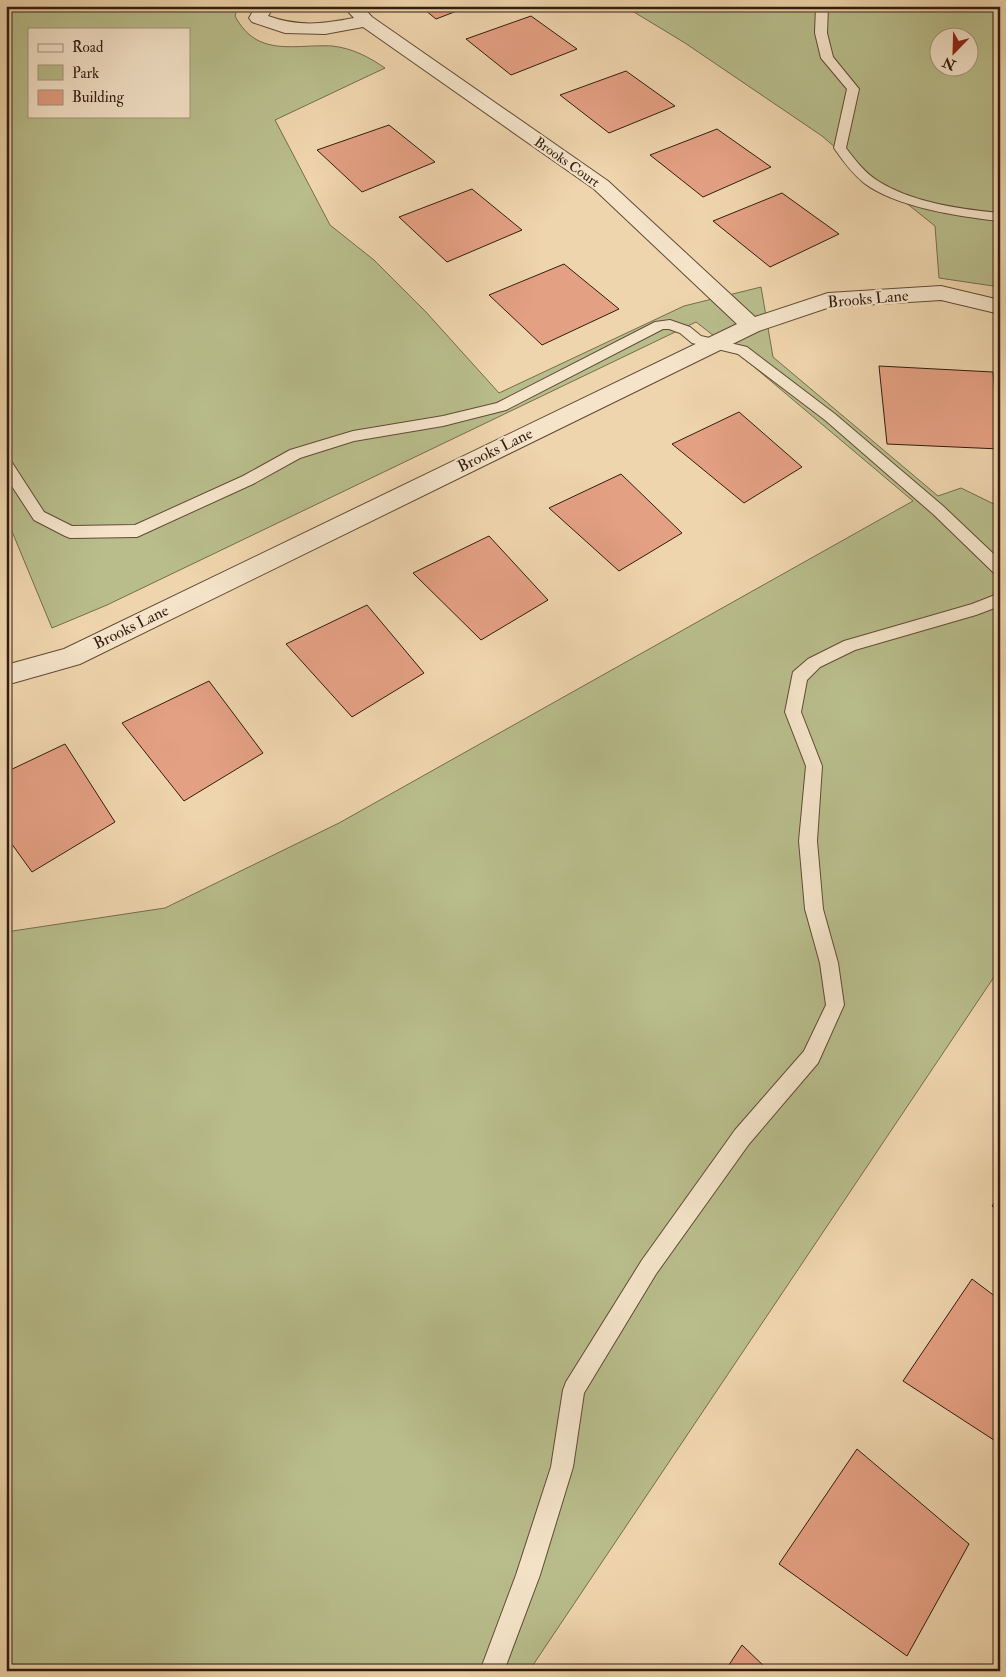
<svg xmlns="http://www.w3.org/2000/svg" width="1006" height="1677" font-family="'IM FELL Double Pica',serif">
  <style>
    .green { fill: #b8bd8b; stroke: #766c4d; fill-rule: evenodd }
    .building { fill: #e4a083; stroke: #331c0f }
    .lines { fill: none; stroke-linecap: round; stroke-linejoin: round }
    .lane-casing { stroke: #624a36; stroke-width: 2 }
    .street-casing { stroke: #624a36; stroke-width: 2 }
    .lane { fill: #f5e4ca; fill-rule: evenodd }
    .street { fill: #f5e4ca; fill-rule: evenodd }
    .labels { text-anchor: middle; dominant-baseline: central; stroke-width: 4.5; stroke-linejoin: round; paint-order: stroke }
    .far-street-label { font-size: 14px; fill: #331c0f; stroke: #f5e4ca }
    .street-label { font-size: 16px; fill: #331c0f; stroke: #f5e4ca }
  </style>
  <rect width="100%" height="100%" fill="#efd5ad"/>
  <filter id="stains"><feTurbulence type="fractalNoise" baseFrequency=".004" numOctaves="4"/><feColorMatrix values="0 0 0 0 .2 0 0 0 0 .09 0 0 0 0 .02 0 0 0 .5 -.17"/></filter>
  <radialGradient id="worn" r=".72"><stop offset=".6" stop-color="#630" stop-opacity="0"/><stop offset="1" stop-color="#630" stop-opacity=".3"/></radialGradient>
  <g class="green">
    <path d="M6 6H238L235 16C257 58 294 44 332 46 352 48 369 57 385 68L275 120 330 225 374 260 426 312 499 393 684 306 761 287 773 357 938 496 961 488 1000 507V968L529 1671H6V932L165 908 339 823 913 501 753 366 696 322 107 605 52 628 6 517ZM29 29H189V116H29Z"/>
    <path d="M624 6H1000V287L939 278 935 226 880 182 871 178 822 136 685 43ZM938 38H968V68H938Z"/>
  </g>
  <g class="building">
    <polygon points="420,6 470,6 436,19"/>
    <polygon points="531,16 577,49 511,75 466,39"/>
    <polygon points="626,71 675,106 609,133 560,95"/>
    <polygon points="389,125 435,162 362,192 317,150"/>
    <polygon points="717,129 771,167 703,197 650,155"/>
    <polygon points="472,189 522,230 447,262 399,217"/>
    <polygon points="782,193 839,234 770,267 713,221"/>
    <polygon points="564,264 619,309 542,345 489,295"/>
    <polygon points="879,366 993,372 1000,449 887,444"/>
    <polygon points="739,412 802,467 744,503 672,444"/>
    <polygon points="621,474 682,533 619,571 549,508"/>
    <polygon points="489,536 548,600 481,640 413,573"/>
    <polygon points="367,605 424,673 352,717 286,644"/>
    <polygon points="209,681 263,753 184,801 122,723"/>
    <polygon points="65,744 115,822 32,872 6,836 6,772"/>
    <polygon points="1000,1195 1000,1211 992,1206"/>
    <polygon points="972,1279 1000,1300 1000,1444 903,1381"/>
    <polygon points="857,1449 969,1544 907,1656 779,1564"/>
    <polygon points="742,1645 769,1671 725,1671"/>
  </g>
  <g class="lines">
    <defs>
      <g id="lane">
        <path d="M816 6H828L827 33 833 57 859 89 846 148C855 160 865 173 878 181 913 203 960 209 1000 213V221C961 217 895 207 864 183 852 173 843 161 834 148L847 89 821 58 815 33Z"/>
        <polygon points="670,320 690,327 701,336 747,347 835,414 943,506 1000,560 1000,576 995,574 933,514 825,420 738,354 692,343 680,333 669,329 663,329 506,410 443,426 354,441 300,458 253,484 137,537 70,538 65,536 34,520 6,477 6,460 11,461 44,512 72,526 135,525 243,476 290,450 353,431 443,416 497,403 655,322"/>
        <polygon points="1000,593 1000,606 976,615 855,650 820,667 807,680 801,712 822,766 817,841 823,909 838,963 844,1005 818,1063 749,1144 656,1274 584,1393 573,1467 540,1575 504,1671 480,1671 516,1575 551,1467 563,1390 566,1382 642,1260 735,1130 804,1051 826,1005 820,963 805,909 799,841 806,766 785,712 793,672 808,659 844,641 972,604"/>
      </g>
      <path id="street" d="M256 6H274L268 16C299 27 322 24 354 18L343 6H362L372 17 608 181 755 317 828 293 941 286 1000 300V314L941 300 830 307 759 331 80 664 6 685V665L64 649 737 324 594 189 363 27 325 34 285 33 252 22 249 18Z"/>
    </defs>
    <use href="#lane" class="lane-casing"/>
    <use href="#street" class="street-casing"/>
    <use href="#lane" class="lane"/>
    <use href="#street" class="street"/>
  </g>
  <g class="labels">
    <g class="far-street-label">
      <text transform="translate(567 162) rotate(35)">Brooks Court</text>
    </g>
    <g class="street-label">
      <text transform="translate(868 299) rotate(-5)">Brooks Lane</text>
      <text transform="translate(495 450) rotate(-26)">Brooks Lane</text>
      <text transform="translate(131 627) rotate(-26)">Brooks Lane</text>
    </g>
  </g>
  <rect width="1006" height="1677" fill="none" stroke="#efd5ad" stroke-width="25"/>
  <rect x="8" y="8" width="991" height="1662" fill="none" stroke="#331c0f" stroke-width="2.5"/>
  <rect x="12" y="12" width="981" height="1652" fill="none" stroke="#331c0f"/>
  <rect x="28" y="28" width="162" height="90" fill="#f5e4ca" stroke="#a7947f"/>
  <rect x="38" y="44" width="25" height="8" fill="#f5e4ca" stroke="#a7947f"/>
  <text x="72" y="52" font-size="15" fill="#331c0f">Road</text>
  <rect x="38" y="65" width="25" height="15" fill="#b8bd8b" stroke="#a7947f"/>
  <text x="72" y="78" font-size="15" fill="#331c0f">Park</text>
  <rect x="38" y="90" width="25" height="15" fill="#e4a083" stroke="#a7947f"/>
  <text x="72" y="102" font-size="15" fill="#331c0f">Building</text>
  <g transform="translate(954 52) rotate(203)"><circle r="24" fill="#f5e4ca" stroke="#a7947f"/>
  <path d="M0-4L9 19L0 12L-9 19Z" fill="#8f2418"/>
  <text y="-8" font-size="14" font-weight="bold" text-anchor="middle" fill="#331c0f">N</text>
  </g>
  <rect width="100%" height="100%" filter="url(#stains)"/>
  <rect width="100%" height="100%" fill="url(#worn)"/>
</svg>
